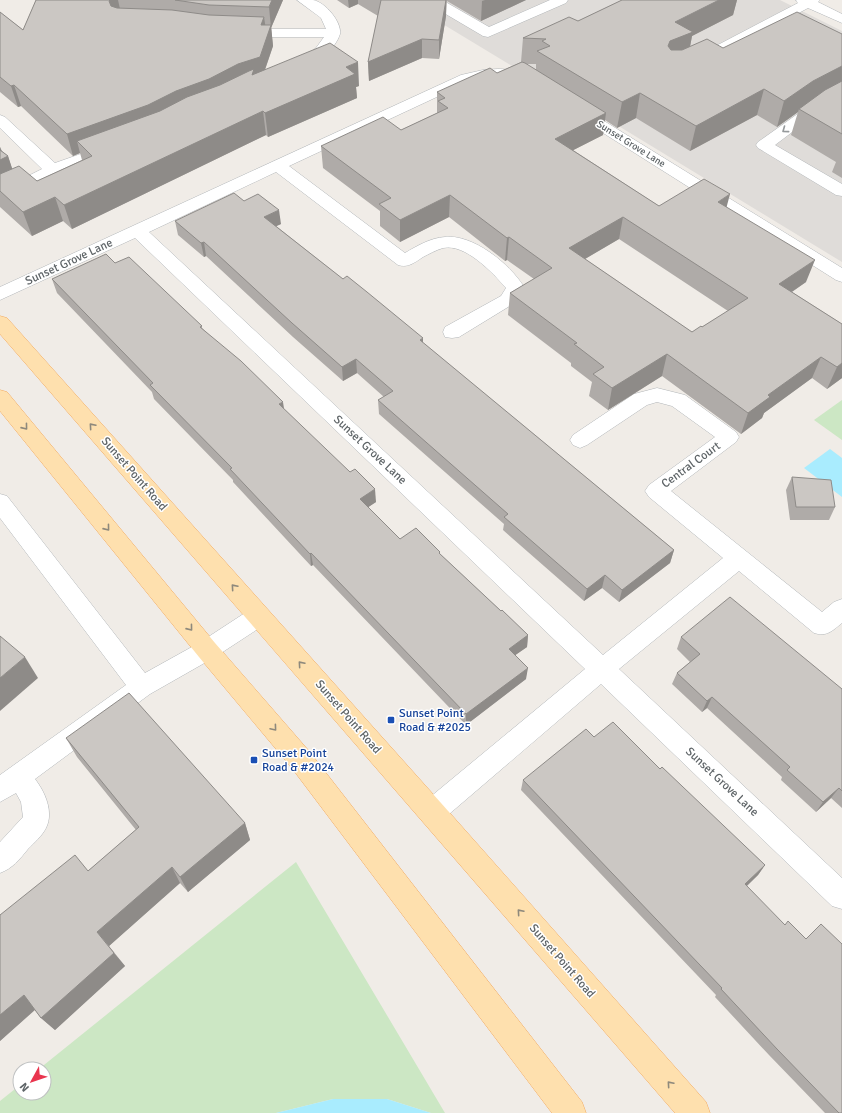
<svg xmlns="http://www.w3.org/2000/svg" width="842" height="1113" font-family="Signika,sans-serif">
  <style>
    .industrial { fill: #dfdcd9 }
    .green { fill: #cce7c4 }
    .water { fill: #a9ecfe }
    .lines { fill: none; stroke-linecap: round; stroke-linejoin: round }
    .minor-casing { stroke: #b2b6b9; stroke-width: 1 }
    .major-casing { stroke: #f1a85f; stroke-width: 1 }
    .minor { fill: #fff; fill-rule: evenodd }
    .major { fill: #fee0ae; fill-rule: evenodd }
    .wall { fill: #afaba8; fill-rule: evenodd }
    .shaded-wall { fill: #8e8b88 }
    .building { fill: #cbc7c3; stroke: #8e8b88; fill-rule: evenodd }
    .oneway { stroke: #969a9c }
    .oneway2 { stroke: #8e897c }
    .transit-dot { fill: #1a4fb4; stroke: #fff; stroke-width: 1.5 }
    .labels { text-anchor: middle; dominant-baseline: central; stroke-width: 3; stroke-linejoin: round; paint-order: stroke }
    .far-street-label { font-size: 10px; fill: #5e6467; stroke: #fff }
    .street-label { font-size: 12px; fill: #5e6467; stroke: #fff }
    .transit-label { font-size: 12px; fill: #164399; stroke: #fff; text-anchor: start }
  </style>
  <rect width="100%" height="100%" fill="#f0ece7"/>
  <polygon class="industrial" points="403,0 780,0 842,31 842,262 538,77 517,69"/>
  <g class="green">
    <polygon points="842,400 842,440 814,420"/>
    <polygon points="296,862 445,1113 431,1113 387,1099 333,1099 276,1113 0,1113 0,1101 20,1085 20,1093 44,1093 44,1069 39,1069"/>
  </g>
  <g class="water">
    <polygon points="830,449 842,458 842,497 804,468"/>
    <polygon points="333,1099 387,1099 431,1113 276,1113"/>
  </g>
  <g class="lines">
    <defs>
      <g id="minor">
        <path d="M297 0C302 0 308 0 313 0 325 2 342 22 340 34 336 48 314 70 299 66L297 63 316 48 324 37H241L236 36 234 33 236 30 241 29H326L321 18Z"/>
        <polygon points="425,0 442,0 489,27 550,0 568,0 566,3 488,37 483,36 427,3"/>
        <polygon points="796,0 820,0 818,2 842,14 842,23 808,8 722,54 701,63 696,64 691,63 689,60 691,57 712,48 798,3"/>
        <path d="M498 69C508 69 531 72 536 80L534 83C525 86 516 80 506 78 494 76 483 78 471 81L289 166 405 253C417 246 430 238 445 237 473 234 510 264 524 287L513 304 459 337 452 338 445 337 443 332 445 327 501 296 506 288C493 273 465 243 443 248 436 250 429 254 423 257 414 263 408 268 398 265L276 172 149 232 603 655 723 558 649 497 645 491 649 485 715 437 672 406 657 402 647 405 587 445 580 448 573 445 570 440 573 435 634 394 657 388 685 395 736 432 739 437 736 442 671 491 822 612 834 602 842 599V623C832 631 827 637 814 633L739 571 619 669 842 878V909L832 906 601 684 441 821 432 824 423 821 419 812 423 803 585 669 135 238 0 300V287L461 75 483 70Z"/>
        <polygon points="842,89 842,100 816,114 775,145 842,184 842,196 836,195 758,148 756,145 758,142 806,108 837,91"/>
        <polygon points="578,106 583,108 842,268 842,282 836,280 573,114 570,111 573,108"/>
        <polygon points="0,115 5,117 55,163 109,144 115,146 117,149 115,152 59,173 0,201 0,190 42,169 0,128"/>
        <path d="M0 494 7 496 145 673 199 643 251 609 259 606 267 609 270 616 267 623 215 657 150 694 35 779C45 792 54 812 46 828 42 836 34 843 28 849 19 860 13 868 0 873V842L23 817 21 802 16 793 0 802V775L126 685 0 518Z"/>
      </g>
      <g id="major">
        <polygon points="0,316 7,318 441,803 706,1102 710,1113 675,1113 0,334"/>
        <polygon points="0,390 7,392 215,643 309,751 582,1102 586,1113 552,1113 291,767 199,657 0,411"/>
      </g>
    </defs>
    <use href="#minor" class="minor-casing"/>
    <use href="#major" class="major-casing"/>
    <use href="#minor" class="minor"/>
    <use href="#major" class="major"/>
  </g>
  <g class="wall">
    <polygon points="36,0 283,0 271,28 271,27 273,46 265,70 359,86 356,87 357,98 268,137 266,135 72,229 63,221 32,236 0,207 0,147 2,151 8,156 12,169 37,181 82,160 80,153 73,156 21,106 18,107 0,92 0,12 23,30"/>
    <polygon points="337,0 526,0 481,21 447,1 446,16 439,59 422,58 369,81 368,62 378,16 358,4 349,8"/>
    <path d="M622 0H737L733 15 692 36 690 47 723 48 842 34V178L832 172 836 162 791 135 798 112 777 127 757 115 690 151 636 118 617 128 605 120 603 135 573 150 659 206 726 207 806 282 792 292 842 324V378L827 389 812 378 764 413 762 418 741 434 662 376 608 410 589 396 592 382 571 366V363L508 315 510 293 534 279 507 260 505 261 449 217 400 242 380 226V211L323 168 321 146 401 130 437 113V92L497 73 521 62 523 38 578 21ZM526 64H536V70ZM619 239 728 311 702 327 692 332 585 259Z"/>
    <polygon points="244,201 281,224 276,226 423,343 674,550 670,563 619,602 602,588 584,601 503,530 504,524 379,414 378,400 384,397 357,373 343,381 293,337 206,256 204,257 178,235 175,221"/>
    <polygon points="115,263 202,326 202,328 284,409 376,502 368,507 400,539 440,554 501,611 528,635 527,647 515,655 526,679 466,725 313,565 311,566 233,482 233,480 154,399 152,392 57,293 52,279"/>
    <polygon points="792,477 835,507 829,520 790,520 786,490"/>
    <polygon points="681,637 842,689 842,808 831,798 816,812 781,780 782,777 707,708 702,712 672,684 677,673 690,662 677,649"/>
    <polygon points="66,738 245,823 250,840 188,892 180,883 109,946 125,966 55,1030 41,1018 35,1010 0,1041 0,915 88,871 136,830 77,757"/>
    <polygon points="660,769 765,865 758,875 747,886 842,1113 825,1113 769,1055 715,997 716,995 521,790 523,780"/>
  </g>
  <g class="shaded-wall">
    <polygon points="110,0 118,0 122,18 114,22 109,1"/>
    <polygon points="272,0 283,0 271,28 269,7"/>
    <polygon points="348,0 358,0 358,4 349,8"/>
    <polygon points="446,0 446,16 439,59 439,40"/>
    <polygon points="485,0 526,0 481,21 482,1"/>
    <polygon points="719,0 737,0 733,15 692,36 688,57 665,67 668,46 675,22"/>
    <polygon points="264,17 267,36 271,25 273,46 262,78 77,141 80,153 73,156 67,134 261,25"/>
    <polygon points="422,39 422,58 369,81 368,62"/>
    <polygon points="358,62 359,86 356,87 357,98 268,137 265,113 346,67"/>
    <polygon points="842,66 842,88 799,109 798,112 777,127 784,101 813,81"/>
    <polygon points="14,85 21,106 18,107 11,86"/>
    <polygon points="764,89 757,115 690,151 696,126"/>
    <polygon points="640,93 636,118 617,128 622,102"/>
    <polygon points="263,111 266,135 72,229 64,205"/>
    <polygon points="606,113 603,135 552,161 555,139"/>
    <polygon points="0,147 4,158 8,156 16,180 0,188"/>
    <polygon points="730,194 724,217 718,202"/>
    <polygon points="450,195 449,217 400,242 400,220"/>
    <polygon points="55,197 63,221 32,236 23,212"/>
    <polygon points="279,210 281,224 266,231 264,217"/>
    <polygon points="623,217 619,239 566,270 569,248"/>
    <polygon points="509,237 507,260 505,261 507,238"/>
    <polygon points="204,242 206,256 204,257 201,243"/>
    <polygon points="815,260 806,282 771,306 779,284"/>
    <polygon points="423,338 423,352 420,340"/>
    <polygon points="667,354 662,376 608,410 612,388"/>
    <polygon points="821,357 812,378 764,413 762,418 741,434 748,413 768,395"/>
    <polygon points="356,359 357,373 343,381 342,367"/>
    <polygon points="842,363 842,378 827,389 837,367"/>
    <polygon points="283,402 285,415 279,404"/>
    <polygon points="375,489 376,502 361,512 360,499"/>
    <polygon points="674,550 670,563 619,602 622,590"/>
    <polygon points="311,553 313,565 311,566 310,554"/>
    <polygon points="605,575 602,588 584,601 587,589"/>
    <polygon points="528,635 527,647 507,661 509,649"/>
    <polygon points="25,657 38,678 0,711 0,678"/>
    <polygon points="528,668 526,679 466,725 466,714"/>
    <polygon points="712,697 707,708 702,712 707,701"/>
    <polygon points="839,788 831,798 816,812 823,802"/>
    <polygon points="245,823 250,840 188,892 180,877"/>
    <polygon points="765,865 758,875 739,893 745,884"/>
    <polygon points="172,867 180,883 109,946 97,932"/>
    <polygon points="114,953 125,966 55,1030 41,1018"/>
    <polygon points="24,995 38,1007 0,1041 0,1015"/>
  </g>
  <g class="building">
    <polygon points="36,0 110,0 109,1 111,6 117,8 172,10 209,15 264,17 261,25 271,25 260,57 238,64 209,79 176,91 148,105 67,134 14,85 11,86 0,77 0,12 23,30"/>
    <polygon points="175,0 272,0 269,7 209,5"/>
    <polygon points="381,0 446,0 439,40 422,39 368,62"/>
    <polygon points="622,0 719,0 675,22 693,32 670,41 668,46 671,50 682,50 707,39 723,48 797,12 842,34 842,66 813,81 784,101 764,89 696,126 640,93 622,102 537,51 550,46 542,41 546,39 523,38 569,17 578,21"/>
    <polygon points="330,43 358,62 346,67 355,74 265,113 263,111 64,205 55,197 23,212 0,191 0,174 19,166 37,181 92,156 77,141 160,111 187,97 220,85 249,71 254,69 252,75"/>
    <path d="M522 62 525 63 606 113 555 139 659 206 704 179 730 194 718 202 815 260 779 284 842 324V363L837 367 821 357 768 395 770 397 748 413 667 354 612 388 593 374 604 367 574 344 577 343 510 293 552 268 509 237 507 238 450 195 400 220 379 204 391 198 321 146 383 117 401 130 448 108 438 101 445 98 437 92 490 68 497 73ZM623 217 748 298 702 327 701 326 692 332 569 248Z"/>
    <polygon points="842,81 842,134 799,109 825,90"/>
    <polygon points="0,150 8,156 0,160"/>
    <polygon points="234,193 244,201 258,194 279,210 264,217 343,279 347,276 367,292 423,338 420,340 674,550 622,590 605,575 587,589 504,517 508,514 378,400 393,391 356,359 342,367 292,323 204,242 201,243 175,221"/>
    <polygon points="106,254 115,263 129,257 202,326 200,327 241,361 283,402 279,404 350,472 355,469 375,489 360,499 400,539 416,528 440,552 439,553 501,611 502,610 528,635 509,649 528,668 466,714 311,553 310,554 230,469 232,468 150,385 153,383 52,279"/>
    <polygon points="792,477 831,480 835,507 796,507"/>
    <polygon points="730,597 842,689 842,791 839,788 823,802 787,770 790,767 712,697 707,701 677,673 700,654 681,637"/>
    <polygon points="0,636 25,657 0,678"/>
    <polygon points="129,693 245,823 180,877 172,867 97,932 114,953 41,1018 24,995 0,1015 0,915 75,855 88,871 139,827 66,738"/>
    <polygon points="613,722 660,769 662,767 765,865 745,884 785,925 788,921 806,939 821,924 842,944 842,1113 839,1113 777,1049 721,989 722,988 523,780 586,729 594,737"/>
  </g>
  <defs><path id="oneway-chevron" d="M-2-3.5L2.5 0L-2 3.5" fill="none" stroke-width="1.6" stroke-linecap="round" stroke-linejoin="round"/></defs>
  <use class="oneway" href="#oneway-chevron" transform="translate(785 130) rotate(144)"/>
  <g class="oneway2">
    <use href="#oneway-chevron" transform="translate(92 426) rotate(-131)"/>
    <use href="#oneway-chevron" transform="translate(25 427) rotate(51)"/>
    <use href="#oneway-chevron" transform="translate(107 528) rotate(51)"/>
    <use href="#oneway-chevron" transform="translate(234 587) rotate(-131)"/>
    <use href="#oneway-chevron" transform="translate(190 628) rotate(51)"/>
    <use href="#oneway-chevron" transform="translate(301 664) rotate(-131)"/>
    <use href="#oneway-chevron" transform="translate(274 728) rotate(50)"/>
    <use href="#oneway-chevron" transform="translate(520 912) rotate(-131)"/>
    <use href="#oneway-chevron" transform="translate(670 1084) rotate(-131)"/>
  </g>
  <g class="transit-dot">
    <rect x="387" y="716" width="8" height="8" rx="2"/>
    <rect x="250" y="756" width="8" height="8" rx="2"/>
  </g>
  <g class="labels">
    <g class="far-street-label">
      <text transform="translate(631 144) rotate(32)">Sunset Grove Lane</text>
    </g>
    <g class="street-label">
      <text transform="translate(69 262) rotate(-25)">Sunset Grove Lane</text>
      <text transform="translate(370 450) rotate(43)">Sunset Grove Lane</text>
      <text transform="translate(691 465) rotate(-36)">Central Court</text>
      <text transform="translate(134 474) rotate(49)">Sunset Point Road</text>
      <text transform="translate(348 717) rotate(49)">Sunset Point Road</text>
      <text transform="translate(722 782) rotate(43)">Sunset Grove Lane</text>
      <text transform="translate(562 961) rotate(49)">Sunset Point Road</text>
    </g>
    <g class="transit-label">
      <text x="399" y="713">Sunset Point<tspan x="399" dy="14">Road &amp; #2025</tspan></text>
      <text x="262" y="753">Sunset Point<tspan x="262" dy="14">Road &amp; #2024</tspan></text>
    </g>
  </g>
  <g transform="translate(32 1081) rotate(230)"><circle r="19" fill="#ffffff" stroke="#bfc1c2"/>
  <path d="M0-3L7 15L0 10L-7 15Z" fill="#e9354e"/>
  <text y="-6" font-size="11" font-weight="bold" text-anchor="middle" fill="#5e6467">N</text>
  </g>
</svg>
